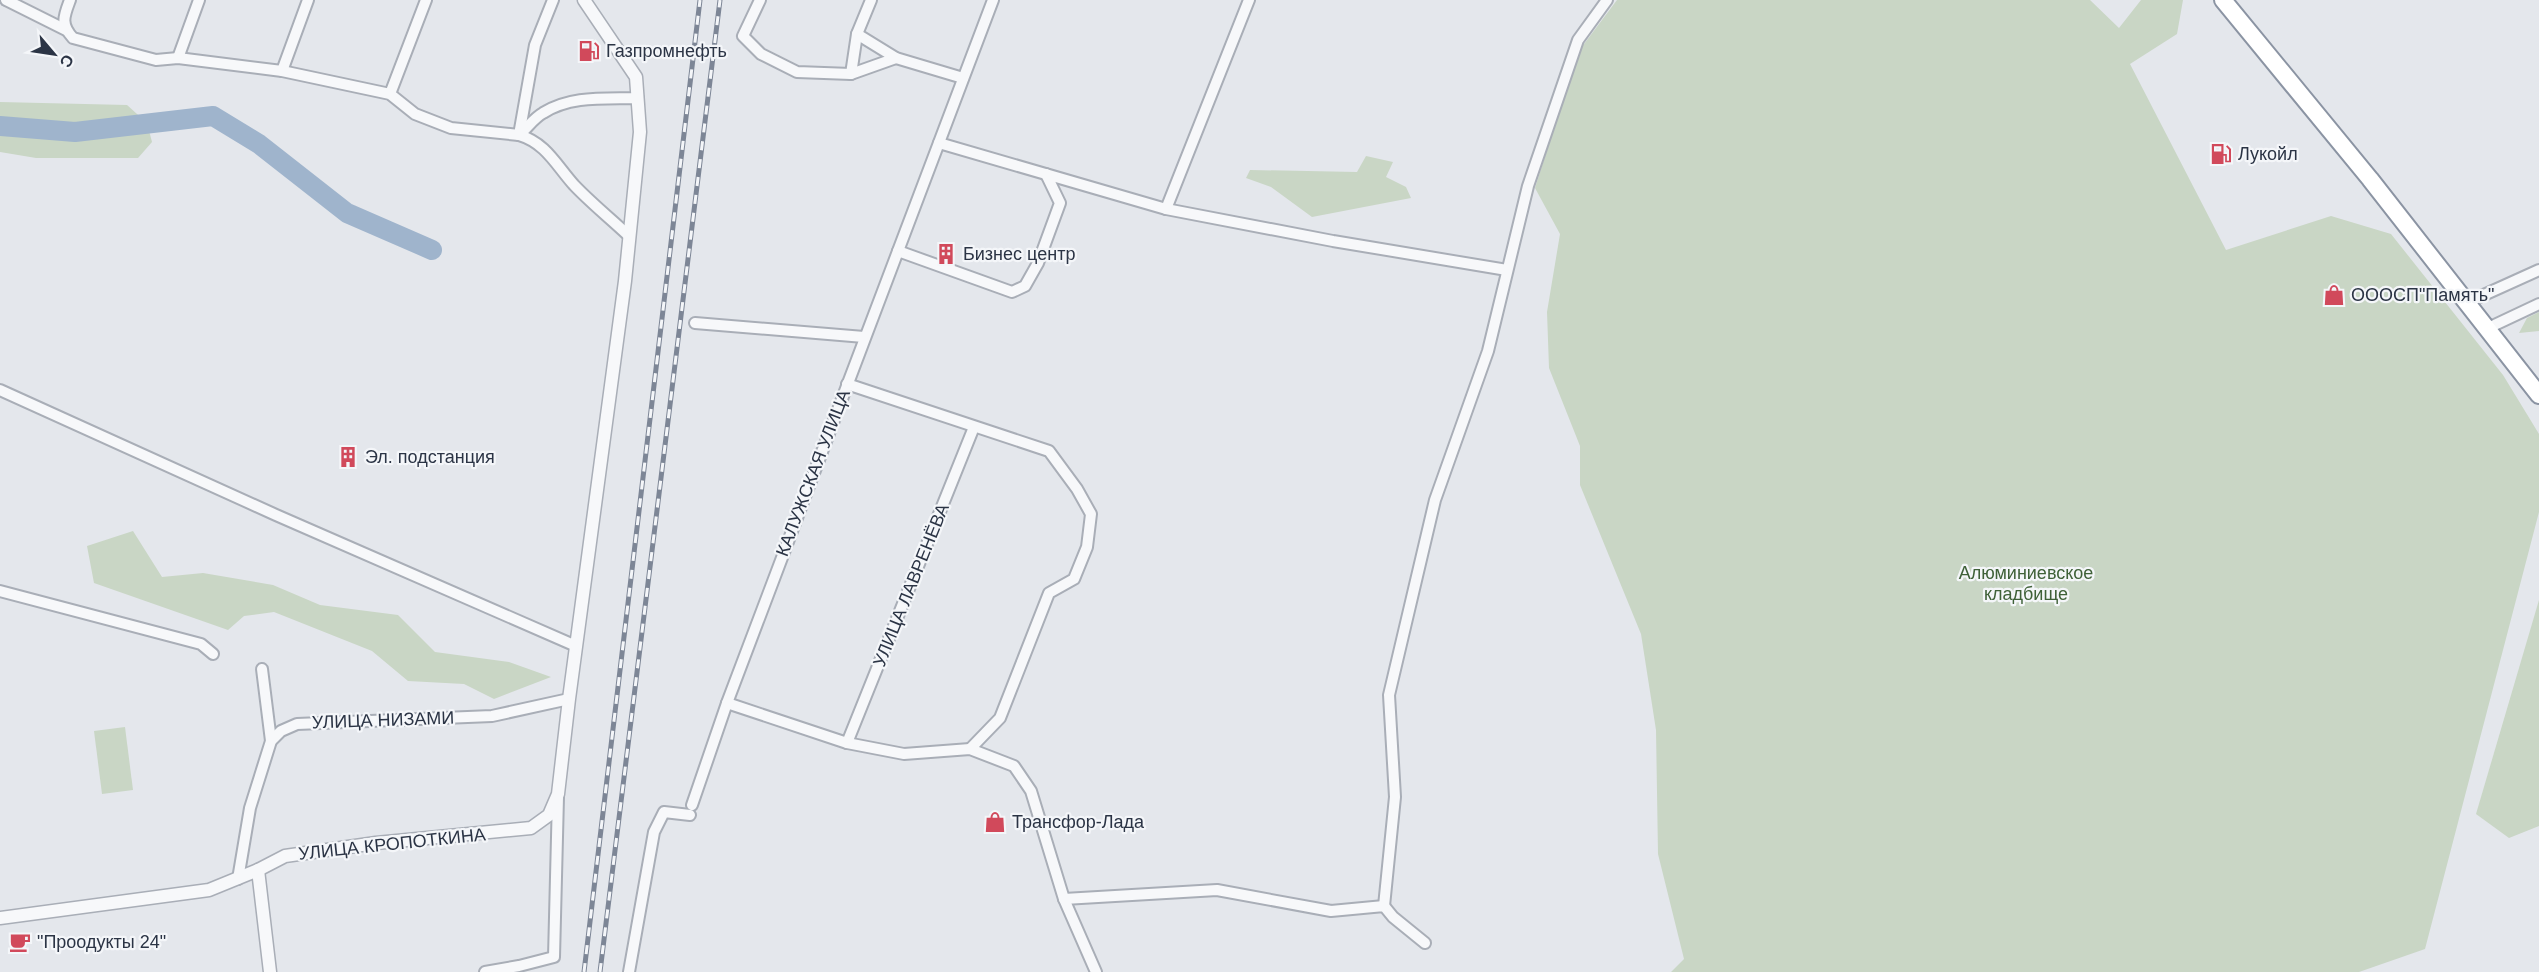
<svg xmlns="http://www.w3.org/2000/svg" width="2539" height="972" font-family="Helvetica,sans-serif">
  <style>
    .green { fill: #c9d6c5 }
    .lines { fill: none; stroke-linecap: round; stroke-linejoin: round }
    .river { stroke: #9fb4cc; stroke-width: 20 }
    .minor-casing { stroke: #a9aeb7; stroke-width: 14 }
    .tertiary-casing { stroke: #a9aeb7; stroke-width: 15 }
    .trunk-casing { stroke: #8b94a3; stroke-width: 20 }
    .minor { stroke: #f7f8fa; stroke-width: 10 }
    .tertiary { stroke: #f7f8fa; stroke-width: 12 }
    .trunk { stroke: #fff; stroke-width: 16 }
    .rail-casing { stroke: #7d8696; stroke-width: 5 }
    .rail { stroke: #f4f6f9; stroke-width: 3; stroke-dasharray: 9; stroke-linecap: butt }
    .labels { text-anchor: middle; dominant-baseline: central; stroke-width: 4.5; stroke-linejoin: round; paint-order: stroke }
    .poi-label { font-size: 18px; fill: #2b3445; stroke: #f4f6f9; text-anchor: start }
    .street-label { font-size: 18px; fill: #2b3445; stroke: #f4f6f9 }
    .park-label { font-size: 18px; fill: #3f6138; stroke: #f4f6f9 }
  </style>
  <rect width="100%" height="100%" fill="#e4e7ec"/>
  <g class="green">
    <polygon points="1617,0 2090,0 2119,28 2141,0 2183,0 2177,34 2130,64 2226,250 2331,216 2391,234 2503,375 2539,434 2539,512 2425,949 2359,972 1671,972 1684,959 1658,854 1656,730 1641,634 1580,485 1580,446 1549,368 1547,312 1560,234 1535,188 1578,52"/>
    <polygon points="0,102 127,105 147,123 152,142 138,158 36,158 0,152"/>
    <polygon points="1366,156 1393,162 1386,177 1406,187 1411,198 1312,217 1271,187 1246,178 1250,170 1357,172"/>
    <polygon points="2539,312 2539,331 2519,333 2527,318"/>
    <polygon points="133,531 162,577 203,573 273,585 320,605 398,615 435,652 509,662 551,677 494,699 464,684 408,681 372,651 274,612 244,616 228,630 94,583 87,546"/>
    <polygon points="2539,600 2539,826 2509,838 2476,814"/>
    <polygon points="125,727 133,790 102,794 94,731"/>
  </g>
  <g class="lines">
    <polyline class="river" points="0,126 75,132 213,116 259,144 347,213 432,250"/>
    <defs>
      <g id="minor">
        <polyline points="6,0 66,30"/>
        <path d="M70 0C64 16 60 24 73 38L156 60 178 58 282 71 390 94 415 114 451 128 519 135C527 128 534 118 543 113 571 95 606 99 638 98"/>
        <path d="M553 0 535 45 519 135C546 143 556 165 574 185 591 203 611 219 629 236"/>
        <polyline points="760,0 743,36 761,54 797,72 851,74 896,58"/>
        <polyline points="871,0 857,34 896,58 963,78"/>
        <polyline points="178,58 199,0"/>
        <polyline points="282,71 308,0"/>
        <polyline points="851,74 857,34"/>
        <polyline points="390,94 426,0"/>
        <polyline points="939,143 1166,209 1333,241 1507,270"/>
        <polyline points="1166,209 1249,0"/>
        <polyline points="898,251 1012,292 1025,286 1038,263 1060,203 1046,174"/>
        <polyline points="2466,303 2539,270"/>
        <polyline points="695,323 864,337"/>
        <polyline points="2486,329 2539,304"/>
        <polyline points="847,384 1049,451 1077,489 1091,514 1087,547 1074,579 1049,593 1000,718 970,749"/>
        <polyline points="0,390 276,515 576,646"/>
        <polyline points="0,591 201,644 213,654"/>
        <polyline points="262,669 271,741"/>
        <polyline points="727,703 847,743 904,754 970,749 1014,766 1031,791 1064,899 1096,972"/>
        <polyline points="847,743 974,427"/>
        <polyline points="692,805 727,703 993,0"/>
        <polyline points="238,879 250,808 271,741 281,731 297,724 492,716 569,699"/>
        <polyline points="1064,899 1217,890 1331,911 1384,906 1393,917 1425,943"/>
        <polyline points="1384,906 1395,797 1389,695 1435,500 1488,351 1528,186 1578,40 1607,0"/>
        <polyline points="485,972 519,966 554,957 558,797"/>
        <polyline points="629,972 654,832 664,812 690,815"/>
      </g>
      <g id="tertiary">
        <polyline points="258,870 270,972"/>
        <polyline points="0,918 209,890 258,870 285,856 376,843 531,828 549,815 558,794 569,699 625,281 640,132 636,77 584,0"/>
      </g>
      <polyline id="trunk" points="2223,0 2370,179 2539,395"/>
    </defs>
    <use href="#minor" class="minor-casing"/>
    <use href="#tertiary" class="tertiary-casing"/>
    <use href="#trunk" class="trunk-casing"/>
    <use href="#minor" class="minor"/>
    <use href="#tertiary" class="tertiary"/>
    <use href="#trunk" class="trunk"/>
    <defs>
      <g id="rail">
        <polyline points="584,972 700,0"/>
        <polyline points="600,972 720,0"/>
      </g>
    </defs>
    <use href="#rail" class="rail-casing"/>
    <use href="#rail" class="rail"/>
  </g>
  <defs>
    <symbol id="fuel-bare" viewBox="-9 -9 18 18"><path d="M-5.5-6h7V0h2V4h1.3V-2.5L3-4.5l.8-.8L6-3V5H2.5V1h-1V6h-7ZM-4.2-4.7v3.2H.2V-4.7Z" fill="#d1495b" stroke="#f4f6f9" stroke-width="2.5" paint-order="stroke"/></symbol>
    <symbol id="building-bare" viewBox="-9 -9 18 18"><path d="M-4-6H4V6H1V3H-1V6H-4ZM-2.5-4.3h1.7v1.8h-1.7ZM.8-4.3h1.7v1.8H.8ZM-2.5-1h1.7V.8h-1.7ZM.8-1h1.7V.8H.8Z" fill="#d1495b" stroke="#f4f6f9" stroke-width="2.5" paint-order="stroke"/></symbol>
    <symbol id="shop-bare" viewBox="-9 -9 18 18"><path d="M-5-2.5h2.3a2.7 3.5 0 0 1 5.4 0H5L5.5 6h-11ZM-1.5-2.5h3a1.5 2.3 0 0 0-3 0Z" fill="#d1495b" stroke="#f4f6f9" stroke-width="2.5" paint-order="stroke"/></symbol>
    <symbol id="cafe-bare" viewBox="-9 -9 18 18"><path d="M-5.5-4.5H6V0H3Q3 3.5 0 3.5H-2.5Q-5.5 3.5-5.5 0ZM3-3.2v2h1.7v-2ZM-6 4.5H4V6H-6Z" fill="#d1495b" stroke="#f4f6f9" stroke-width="2.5" paint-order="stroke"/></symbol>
  </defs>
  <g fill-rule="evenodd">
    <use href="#fuel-bare" x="574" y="36" width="30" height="30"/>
    <use href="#fuel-bare" x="2206" y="139" width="30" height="30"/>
    <use href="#building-bare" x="931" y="239" width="30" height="30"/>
    <use href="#shop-bare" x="2319" y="280" width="30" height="30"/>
    <use href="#building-bare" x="333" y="442" width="30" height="30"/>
    <use href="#shop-bare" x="980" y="807" width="30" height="30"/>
    <use href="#cafe-bare" x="5" y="927" width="30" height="30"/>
  </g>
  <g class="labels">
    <g class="poi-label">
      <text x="606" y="51">Газпромнефть</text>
      <text x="2238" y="154">Лукойл</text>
      <text x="963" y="254">Бизнес центр</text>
      <text x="2351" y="295">ОООСП"Память"</text>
      <text x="365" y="457">Эл. подстанция</text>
      <text x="1012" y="822">Трансфор-Лада</text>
      <text x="37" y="942">"Проодукты 24"</text>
    </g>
    <g class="street-label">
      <text transform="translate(813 473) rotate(-69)">КАЛУЖСКАЯ УЛИЦА</text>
      <text transform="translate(911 585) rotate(-68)">УЛИЦА ЛАВРЕНЁВА</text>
      <text transform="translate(383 720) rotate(-2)">УЛИЦА НИЗАМИ</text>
      <text transform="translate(392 844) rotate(-6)">УЛИЦА КРОПОТКИНА</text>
    </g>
    <g class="park-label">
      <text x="2026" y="573">Алюминиевское<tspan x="2026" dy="21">кладбище</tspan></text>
    </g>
  </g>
  <g transform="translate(54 54) rotate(119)" stroke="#f4f6f9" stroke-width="4.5" paint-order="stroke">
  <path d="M0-4.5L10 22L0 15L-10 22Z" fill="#2b3445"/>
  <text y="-9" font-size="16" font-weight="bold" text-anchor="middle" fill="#2b3445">С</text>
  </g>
</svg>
